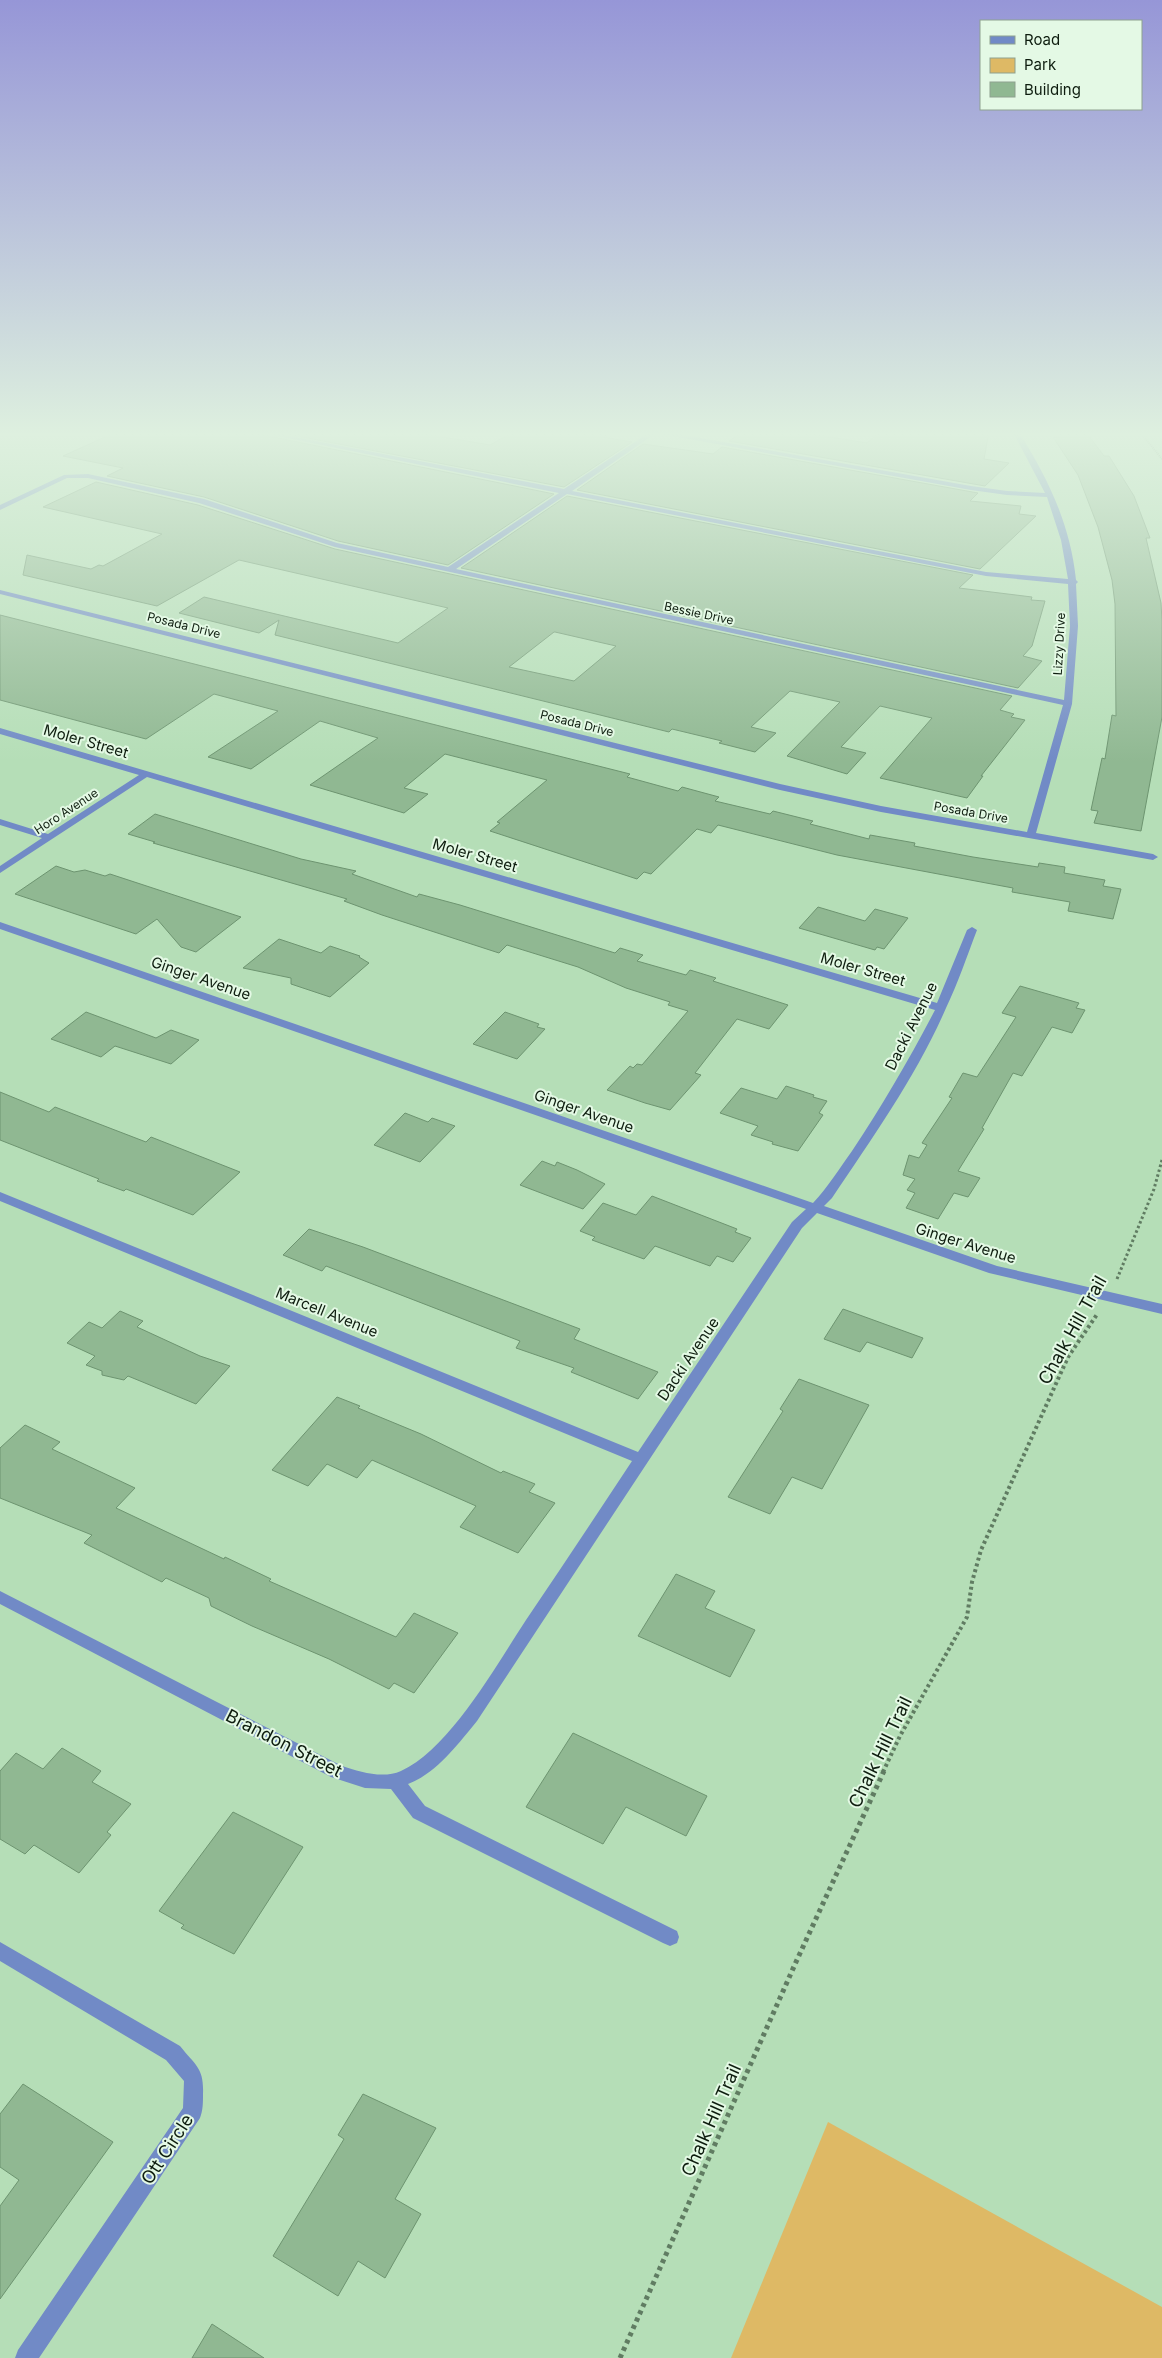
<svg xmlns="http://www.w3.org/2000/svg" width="1162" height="2358" font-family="Inter,sans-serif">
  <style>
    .green { fill: #deb965 }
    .building { fill: #90b892; stroke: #6d9470; fill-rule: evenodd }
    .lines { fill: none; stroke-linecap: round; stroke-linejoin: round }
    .path-far3 { stroke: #607c62; stroke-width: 2; stroke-dasharray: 1 1; stroke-linecap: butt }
    .path-far2 { stroke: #607c62; stroke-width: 3; stroke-dasharray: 2.5 2.5; stroke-linecap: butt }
    .path-far1 { stroke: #607c62; stroke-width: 4; stroke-dasharray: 3 3; stroke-linecap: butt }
    .path { stroke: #607c62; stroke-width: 5; stroke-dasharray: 4 4; stroke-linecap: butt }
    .minor { fill: #718ac6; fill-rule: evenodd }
    .labels { text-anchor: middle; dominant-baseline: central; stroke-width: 4; stroke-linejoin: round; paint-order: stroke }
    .far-street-label { font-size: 12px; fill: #0e1d0f; stroke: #e4f9e5 }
    .street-label { font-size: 15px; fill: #0e1d0f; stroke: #e4f9e5 }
    .near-street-label { font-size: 18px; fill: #0e1d0f; stroke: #e4f9e5 }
  </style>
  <rect width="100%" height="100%" fill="#b5deb7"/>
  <polygon class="green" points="828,2122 1162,2307 1162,2358 731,2358"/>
  <g class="building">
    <polygon points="116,432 256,432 258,434 554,494 448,565 338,541 204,497 107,476 123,468 63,456"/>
    <polygon points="276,432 413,432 490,445 513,432 611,432 603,437 632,442 564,487"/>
    <polygon points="742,432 799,432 867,443 880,432 989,432 984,459 1009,463 985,486 729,441"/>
    <polygon points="1056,432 1086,432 1104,456 1109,456 1134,496 1150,538 1146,538 1161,603 1162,621 1162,717 1141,831 1094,823 1098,811 1091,810 1102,758 1105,759 1112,715 1116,716 1115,604 1112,580 1098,527 1078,475 1053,437 1060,437"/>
    <polygon points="643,444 713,454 722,447 978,493 970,501 1021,506 1019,514 1036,516 980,569 577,490"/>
    <path d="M96 482 198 505 335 549 1012 696 1000 710 1014 714 1011 717 1025 720 981 776H983L967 798 880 778 932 718 880 706 841 747 866 753 847 774 787 756 840 702 790 691 751 727 776 733 755 752 719 743 722 741 672 729 669 732 275 635 279 620 259 633 179 613 204 597 398 643 448 608 239 560 157 606 23 575 27 555 91 569 99 565 103 566 162 534 43 507ZM554 632H555L616 646 574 681 509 667Z"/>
    <polygon points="567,496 973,575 959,588 1032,597 1031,600 1045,601 1032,646 1023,656 1042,661 1018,688 461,568"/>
    <polygon points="0,615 630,774 627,777 678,791 682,787 719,797 715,801 770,814 773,811 813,821 810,824 869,839 870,835 915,843 914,846 973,857 1038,867 1039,863 1065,867 1064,873 1105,880 1103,886 1121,889 1113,919 1068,911 1070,902 1012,892 1013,888 837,855 718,825 711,833 697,829 651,874 644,872 637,879 490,831 500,823 497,822 547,780 445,754 404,788 428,794 404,813 310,785 378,738 320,721 251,769 208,757 278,711 214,694 146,739 0,700"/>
    <polygon points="155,814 301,859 356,871 352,874 417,897 419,894 460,905 615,953 620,948 643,955 637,961 686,975 690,970 716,978 713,981 788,1005 769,1029 737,1019 695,1073 701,1075 670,1110 645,1103 607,1090 630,1066 633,1068 637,1064 642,1065 688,1011 668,1005 670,1002 626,988 578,967 507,945 499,953 382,915 344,901 347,899 153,843 155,842 128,834"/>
    <polygon points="56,866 74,872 85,870 105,876 110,874 241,917 196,952 181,947 157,919 136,934 15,894"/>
    <polygon points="818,907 865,921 875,909 908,918 884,949 877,947 875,950 799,928"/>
    <polygon points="279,939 321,953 330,946 360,956 359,957 369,963 330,997 291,984 291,978 243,968"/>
    <polygon points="1020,986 1079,1003 1076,1008 1085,1010 1072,1033 1052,1027 1022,1076 1013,1073 982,1128 984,1129 958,1171 980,1178 968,1197 954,1193 938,1219 906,1208 915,1193 907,1190 915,1179 903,1175 909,1155 919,1158 927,1145 922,1143 952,1098 949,1097 963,1073 977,1077 1016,1017 1002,1013"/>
    <polygon points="86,1012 156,1038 171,1030 199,1040 171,1064 115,1046 101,1057 51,1039"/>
    <polygon points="505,1012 539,1024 537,1027 545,1029 517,1059 473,1044"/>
    <polygon points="786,1086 814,1095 813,1097 827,1101 819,1113 823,1115 798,1151 772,1144 773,1142 751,1135 758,1126 720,1113 741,1088 777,1099"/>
    <polygon points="0,1092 49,1112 55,1107 146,1142 151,1137 240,1172 193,1215 126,1189 124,1191 97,1181 99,1179 0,1140"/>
    <polygon points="405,1113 428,1122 432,1118 455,1126 420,1162 374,1145"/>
    <polygon points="542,1161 555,1166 557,1162 577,1170 605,1184 583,1209 520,1185"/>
    <polygon points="652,1196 737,1229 735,1232 751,1238 733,1262 717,1256 710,1266 655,1246 644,1259 592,1240 595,1237 580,1231 603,1203 636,1215"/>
    <polygon points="309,1229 363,1247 580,1329 574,1339 658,1372 638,1399 571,1372 574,1368 516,1348 520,1341 326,1266 322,1271 283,1255"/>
    <polygon points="843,1309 923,1338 912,1358 867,1342 860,1352 824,1339"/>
    <polygon points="120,1311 143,1321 137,1327 200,1356 230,1366 196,1404 128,1376 124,1380 102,1375 102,1371 86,1365 95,1356 67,1343 89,1322 102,1328"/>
    <polygon points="799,1379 869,1405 822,1489 792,1477 770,1514 728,1497 783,1411 780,1409"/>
    <polygon points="337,1397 360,1406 358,1408 421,1434 501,1473 503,1471 535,1484 529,1492 555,1503 518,1553 460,1527 476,1506 372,1460 357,1478 327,1464 308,1486 272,1470"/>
    <polygon points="25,1425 60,1442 52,1449 135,1488 116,1508 224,1559 225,1557 271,1579 269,1581 396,1637 414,1613 458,1633 414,1693 394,1683 389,1689 329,1659 252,1626 211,1606 209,1598 166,1578 162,1582 84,1543 92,1535 0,1498 0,1448"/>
    <polygon points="676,1574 715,1591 705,1608 755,1630 730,1677 638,1636"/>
    <polygon points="573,1733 707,1796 686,1836 626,1807 603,1844 526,1807"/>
    <polygon points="62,1748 101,1771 92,1782 131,1804 107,1832 111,1835 79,1873 34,1845 25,1854 0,1839 0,1771 16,1753 43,1769"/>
    <polygon points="233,1812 303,1847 234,1954 181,1928 184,1925 159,1911"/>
    <polygon points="23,2084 113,2142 0,2299 0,2206 19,2180 0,2167 0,2114"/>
    <polygon points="363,2094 436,2128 395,2199 421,2214 385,2278 358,2261 338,2296 273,2256 344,2139 338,2135"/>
    <polygon points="212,2324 264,2358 192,2358"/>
  </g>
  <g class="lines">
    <polyline class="path-far3" points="1140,432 1162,459"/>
    <polyline class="path-far2" points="1117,1279 1154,1189 1162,1160"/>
    <polyline class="path-far1" points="883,1772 900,1736 967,1617 972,1582 981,1550 1068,1357 1098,1313"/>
    <polyline class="path" points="620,2358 796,1962 884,1771"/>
    <g class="minor">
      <path d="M258 432H269L564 489 650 432H667L971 486 1007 491 1045 493 1013 432H1019C1048 479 1070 523 1076 580L1078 582 1076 584 1078 626 1072 704 1036 833 1153 854 1158 857 1153 860 881 812 780 790 0 594V590L780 784 881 806 1027 832 1063 705 335 547 199 503 88 478H67L0 510V505L64 475 88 474 204 499 337 543 448 567 559 493ZM656 433 971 490 1007 495 1047 497 1061 540 1068 579 986 572 572 491ZM567 494 986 576 1068 584 1070 626 1064 700 456 569Z"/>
      <path d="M0 728 937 1003 967 930 972 927 977 930C967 956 958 983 946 1008 917 1075 873 1137 832 1198L824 1206 997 1266 1162 1304V1314L989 1273 817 1213 802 1228 477 1721C458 1744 437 1773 408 1784L425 1806 677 1931 679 1937 677 1943 670 1946 663 1943 413 1818 391 1789 365 1788 331 1777 0 1604V1591L342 1766C360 1772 383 1779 401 1771 450 1749 497 1664 526 1620 562 1567 597 1514 632 1461L0 1201V1192L638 1452 792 1222 806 1209 0 929V922L813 1203C828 1187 839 1169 852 1151 882 1106 910 1058 935 1010L147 777 0 873V866L42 838 0 825V819L48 834 139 775 0 734Z"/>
      <path d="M0 1942 180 2046C196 2066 204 2068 203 2094 203 2103 203 2110 200 2118L39 2358H15L18 2350 183 2108 184 2081 166 2060 0 1961Z"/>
    </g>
  </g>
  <linearGradient id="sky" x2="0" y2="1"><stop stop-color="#9696d7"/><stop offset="0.57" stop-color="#def0df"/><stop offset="1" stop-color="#def0df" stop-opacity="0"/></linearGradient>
  <rect width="1162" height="762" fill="url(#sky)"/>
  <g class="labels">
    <g class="far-street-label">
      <text transform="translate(699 613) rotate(12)">Bessie Drive</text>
      <text transform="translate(184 625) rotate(14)">Posada Drive</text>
      <text transform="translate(1059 644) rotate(-87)">Lizzy Drive</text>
      <text transform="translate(577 723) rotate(14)">Posada Drive</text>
      <text transform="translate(66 811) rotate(-33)">Horo Avenue</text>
      <text transform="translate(971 812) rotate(10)">Posada Drive</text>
    </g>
    <g class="street-label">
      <text transform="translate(86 741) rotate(16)">Moler Street</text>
      <text transform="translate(475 855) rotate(16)">Moler Street</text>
      <text transform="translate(863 969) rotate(16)">Moler Street</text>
      <text transform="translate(201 978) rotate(19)">Ginger Avenue</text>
      <text transform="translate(911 1026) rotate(-63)">Dacki Avenue</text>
      <text transform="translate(584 1111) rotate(19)">Ginger Avenue</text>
      <text transform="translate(966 1243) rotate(17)">Ginger Avenue</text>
      <text transform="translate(327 1312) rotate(22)">Marcell Avenue</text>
      <text transform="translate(688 1359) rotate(-56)">Dacki Avenue</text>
    </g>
    <g class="near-street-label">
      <text transform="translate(1072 1330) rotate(-61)">Chalk Hill Trail</text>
      <text transform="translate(284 1743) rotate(27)">Brandon Street</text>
      <text transform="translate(880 1752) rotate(-64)">Chalk Hill Trail</text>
      <text transform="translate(711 2120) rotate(-66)">Chalk Hill Trail</text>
      <text transform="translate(167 2149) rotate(-57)">Ott Circle</text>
    </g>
  </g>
  <rect x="980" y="20" width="162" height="90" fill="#e4f9e5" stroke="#8ea18f"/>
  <rect x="990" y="36" width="25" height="8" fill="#718ac6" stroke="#8ea18f"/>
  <text x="1024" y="45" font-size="15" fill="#0e1d0f">Road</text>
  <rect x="990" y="58" width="25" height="15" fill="#deb965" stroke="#8ea18f"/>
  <text x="1024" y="70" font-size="15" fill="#0e1d0f">Park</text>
  <rect x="990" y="82" width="25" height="15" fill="#90b892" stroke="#8ea18f"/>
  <text x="1024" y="95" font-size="15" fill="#0e1d0f">Building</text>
</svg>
